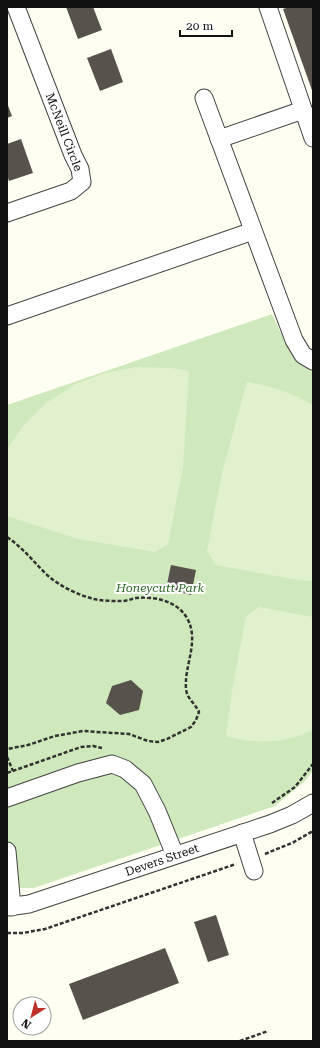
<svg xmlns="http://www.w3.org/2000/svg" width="320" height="1048" font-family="'Roboto Serif',serif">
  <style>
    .green { fill: #cfe9bc }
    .pitch { fill: #e1f1ce }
    .building { fill: #58524c }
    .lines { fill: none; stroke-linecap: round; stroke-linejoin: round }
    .minor-casing { stroke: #434343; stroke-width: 19 }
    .path { stroke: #323232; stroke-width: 2.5; stroke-dasharray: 4 2; stroke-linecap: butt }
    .minor { stroke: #fff; stroke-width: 17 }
    .labels { text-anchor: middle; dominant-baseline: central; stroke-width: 4; stroke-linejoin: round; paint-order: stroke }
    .street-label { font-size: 12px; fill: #101010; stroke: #fff }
    .park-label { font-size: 12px; font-style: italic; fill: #286720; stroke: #fff }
  </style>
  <rect width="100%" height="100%" fill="#fffef3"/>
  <path class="green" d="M272 314C280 330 294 368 313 371V771L304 782 275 806 34 888H7V405Z"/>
  <g class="pitch">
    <polygon points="137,367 171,368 189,371 183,467 168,544 155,552 78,539 7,516 7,449 23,426 46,403 76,384 105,373"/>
    <path d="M247 382C271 386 292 393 313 405V581L293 579 216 565 207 551 222 473Z"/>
    <path d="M259 607 313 617V730C284 743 256 745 226 736L232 691 246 616Z"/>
  </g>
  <g class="building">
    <polygon points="66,7 93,7 102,30 78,39"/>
    <polygon points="289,7 313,7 313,93 283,9"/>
    <polygon points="111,49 123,82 100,91 87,58"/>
    <polygon points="7,103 12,116 7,118"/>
    <polygon points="21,139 33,173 9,181 7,175 7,144"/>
    <polygon points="171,565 196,570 191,595 166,589"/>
    <polygon points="131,680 143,691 139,710 120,715 106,703 112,686"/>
    <polygon points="216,915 229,955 208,962 194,922"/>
    <polygon points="165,948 179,983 83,1020 69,984"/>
  </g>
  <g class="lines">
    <defs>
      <g id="minor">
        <polyline points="268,7 313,138"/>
        <polyline points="204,98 294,340 303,355 313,361"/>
        <polyline points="219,139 303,110"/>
        <polyline points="7,213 71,191 82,182 80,169 73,155 16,7"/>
        <polyline points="7,316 253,231"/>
        <polyline points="7,798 78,773 112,764 125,769 143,784 157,811 175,855"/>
        <polyline points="242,833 254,871"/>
        <polyline points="7,851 12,907"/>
        <polyline points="7,907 29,904 270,824 292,815 313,803"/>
      </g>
    </defs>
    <use href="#minor" class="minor-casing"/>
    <g class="path">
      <path d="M7 537C23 548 33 561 46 574 59 586 78 595 94 599 103 601 113 601 122 601 127 601 131 599 136 598 155 596 177 601 187 618 200 641 184 665 186 689 187 699 195 703 199 712L196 720 191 727 167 739 158 742 148 741 129 734 83 731 55 736 28 745 7 749"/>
      <polyline points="7,757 13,771"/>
      <polyline points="7,773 81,747 93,746 102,748"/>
      <polyline points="272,803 295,787 313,764"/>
      <polyline points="265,854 294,842 313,831"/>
      <polyline points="7,933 23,933 45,929 236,864"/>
      <polyline points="240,1041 268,1031"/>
    </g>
    <use href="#minor" class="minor"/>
  </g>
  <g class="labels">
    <g class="street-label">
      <text transform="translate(64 132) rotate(69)">McNeill Circle</text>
      <text transform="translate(162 860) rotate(-19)">Devers Street</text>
    </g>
    <g class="park-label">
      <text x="160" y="588">Honeycutt Park</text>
    </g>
  </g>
  <rect width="320" height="1048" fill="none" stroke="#101010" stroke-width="16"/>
  <g transform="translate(32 1016) rotate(216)"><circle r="19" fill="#ffffff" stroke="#9f9f9f"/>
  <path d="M0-3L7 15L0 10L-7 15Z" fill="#be3129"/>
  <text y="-6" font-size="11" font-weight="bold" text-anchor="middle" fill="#101010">N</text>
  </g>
  <path d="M180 30v6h52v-6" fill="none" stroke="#101010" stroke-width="2"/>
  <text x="186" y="30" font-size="12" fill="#101010" stroke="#ffffff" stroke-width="3" paint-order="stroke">20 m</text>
</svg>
